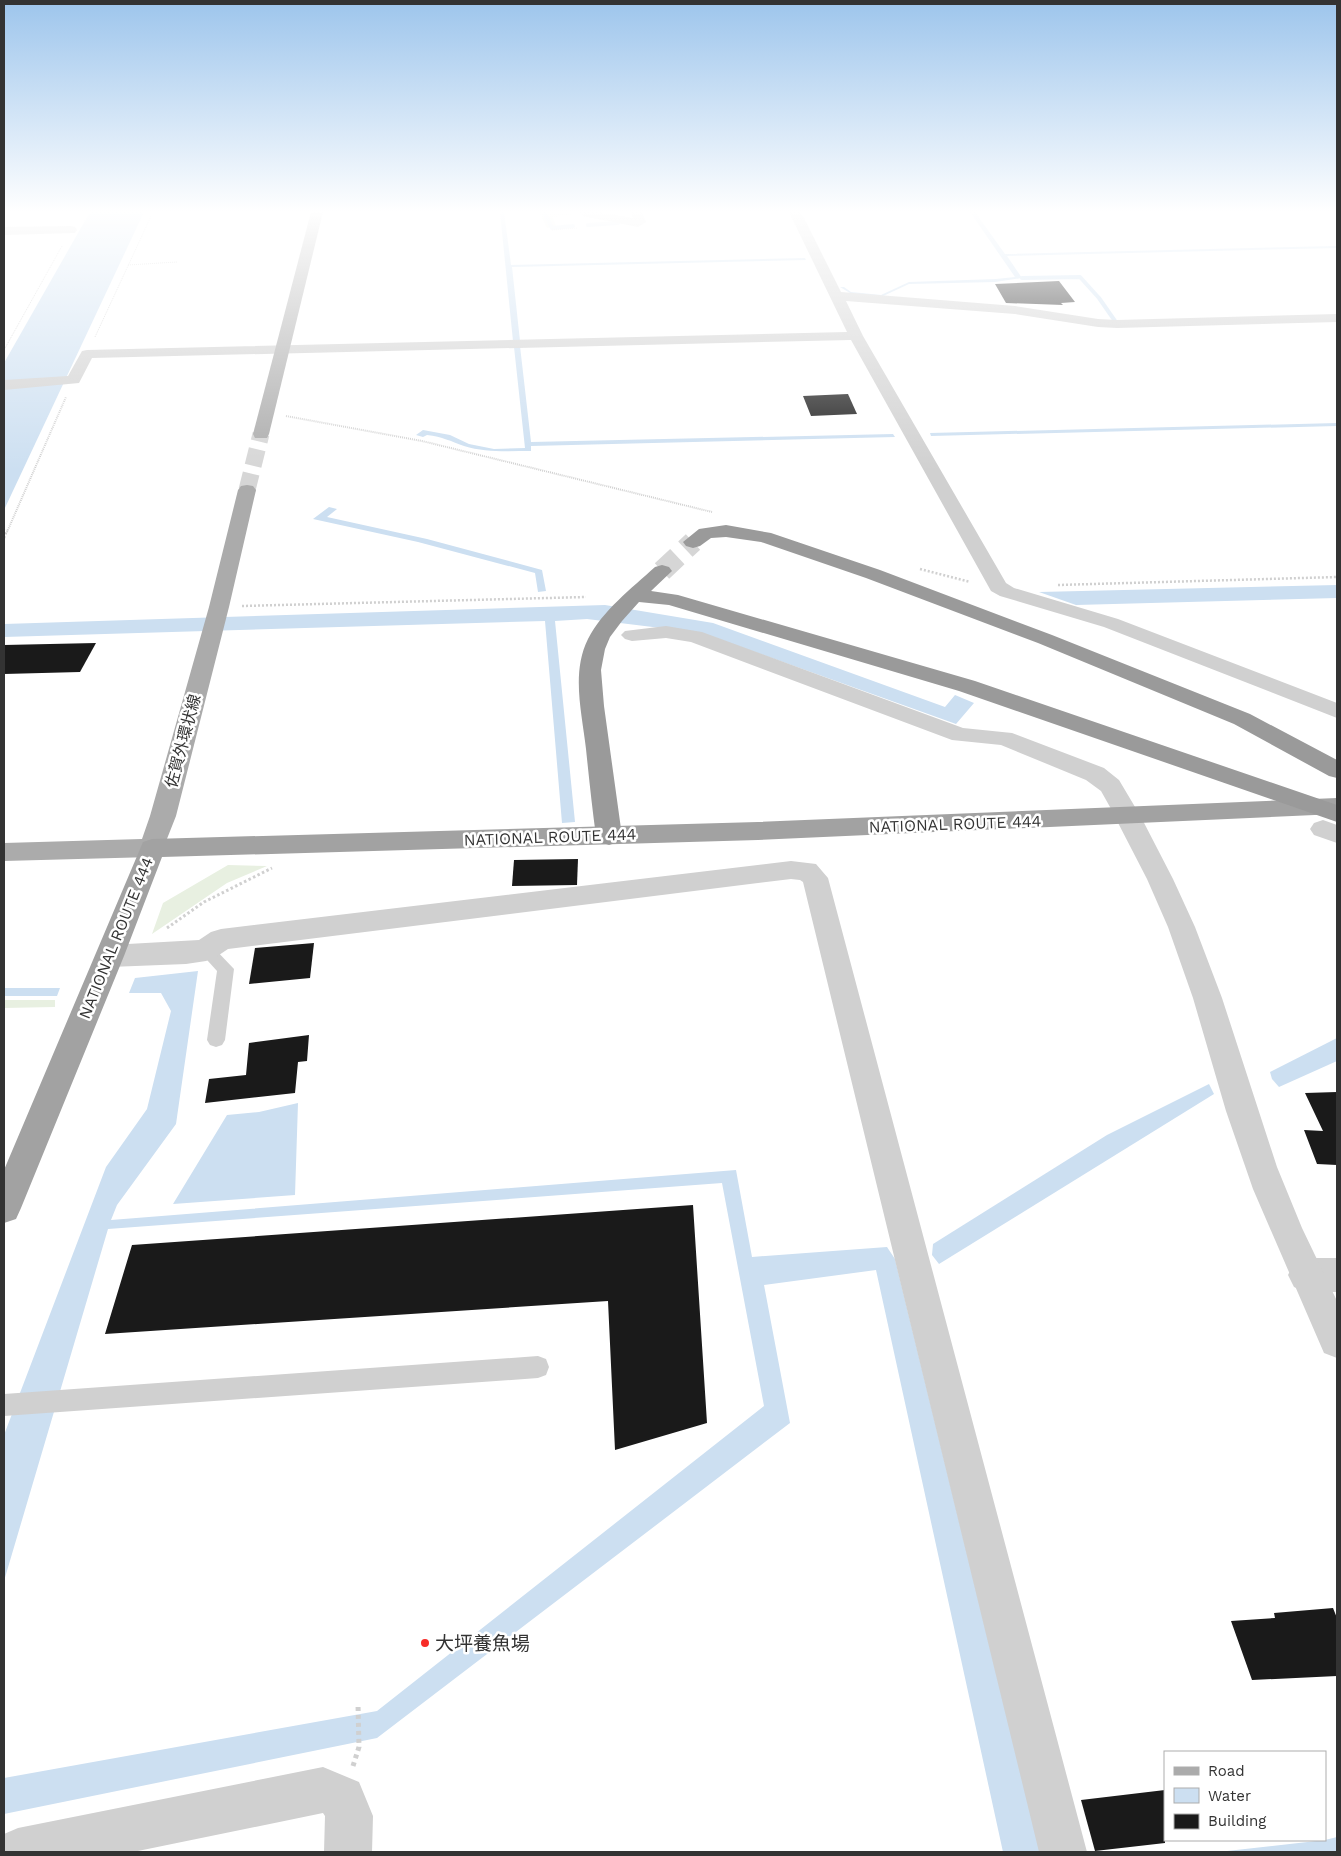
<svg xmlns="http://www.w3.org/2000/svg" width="1341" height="1856" font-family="'Work Sans','Noto Sans JP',sans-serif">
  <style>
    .green { fill: #e8f0e1 }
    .water { fill: #ccdff1 }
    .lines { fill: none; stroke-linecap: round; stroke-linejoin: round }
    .stream { stroke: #ccdff1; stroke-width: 4 }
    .building { fill: #1a1a1a }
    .primary-tunnel { stroke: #d6d6d6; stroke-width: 17; stroke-dasharray: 17 8; stroke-linecap: butt }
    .motorway-tunnel { stroke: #d6d6d6; stroke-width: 21; stroke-dasharray: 21 11; stroke-linecap: butt }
    .path-far4 { stroke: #d0d0d0; stroke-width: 1; stroke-dasharray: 1 1; stroke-linecap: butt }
    .path-far3 { stroke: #d0d0d0; stroke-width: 2; stroke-dasharray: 1 1; stroke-linecap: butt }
    .path-far2 { stroke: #d0d0d0; stroke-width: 2.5; stroke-dasharray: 2 2; stroke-linecap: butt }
    .path-far1 { stroke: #d0d0d0; stroke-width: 3; stroke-dasharray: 2.5 2.5; stroke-linecap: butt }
    .path { stroke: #d0d0d0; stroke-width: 5; stroke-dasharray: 4 4; stroke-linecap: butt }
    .service { fill: #d0d0d0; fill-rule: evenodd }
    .minor { fill: #d0d0d0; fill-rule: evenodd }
    .tertiary { fill: #d0d0d0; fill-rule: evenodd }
    .primary { fill: #ababab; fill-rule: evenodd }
    .trunk { fill: #a2a2a2; fill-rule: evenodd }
    .motorway { fill: #9a9a9a; fill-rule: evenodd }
    .poi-dot { fill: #f72c28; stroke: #fff; stroke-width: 2 }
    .labels { text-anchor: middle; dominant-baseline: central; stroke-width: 5; stroke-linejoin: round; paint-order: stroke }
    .street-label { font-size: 16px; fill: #333; stroke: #fff }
    .near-poi-label { font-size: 19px; fill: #333; stroke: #fff; text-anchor: start }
  </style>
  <rect width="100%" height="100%" fill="#fff"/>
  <g class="green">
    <polygon points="539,212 580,213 553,217 556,226 547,228"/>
    <polygon points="228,865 267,866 227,883 152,934 163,903"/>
    <polygon points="4,1000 55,1000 55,1007 4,1008"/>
  </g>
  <g class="water">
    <polygon points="90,212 144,212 4,510 4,388 8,388 11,381 4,382 4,363"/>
    <polygon points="500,212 504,212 511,265 805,258 806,260 512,267 520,341 513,341"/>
    <polygon points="970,212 975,212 1005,254 1337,246 1337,248 1007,256 1022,278 995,282 909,284 881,297 850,293 840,287 844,287 851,292 881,295 909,282 996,279 1015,277"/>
    <path d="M520 346 531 442 893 434 895 437 531 446V451C509 451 486 453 464 446 450 441 443 437 427 435L423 437 416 435 423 430 450 435 469 444 494 449 525 448 514 347Z"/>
    <polygon points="1337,423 1337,426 931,436 930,433"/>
    <polygon points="329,507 337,509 327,517 427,539 542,570 546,591 538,592 535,573 418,542 313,519"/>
    <polygon points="1337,585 1337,598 1076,605 1039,592"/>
    <polygon points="605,605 713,623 945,707 955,695 974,703 956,724 702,633 587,619 555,621 575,822 562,823 545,621 4,637 4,624"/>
    <polygon points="198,971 176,1124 117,1205 111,1220 736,1170 752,1257 887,1247 895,1259 1040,1852 1003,1852 876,1270 764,1285 790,1423 377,1738 4,1814 4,1778 377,1711 764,1406 722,1183 108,1229 4,1581 4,1435 106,1167 147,1109 171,1011 161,993 129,993 135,978"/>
    <polygon points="4,988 60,988 57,996 4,996"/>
    <polygon points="1337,1038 1337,1061 1279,1087 1272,1079 1270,1072"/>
    <polygon points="1209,1084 1214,1094 939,1264 932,1255 933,1244 1107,1135"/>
    <polygon points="298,1103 295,1195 173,1204 227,1115 259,1112"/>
    <polygon points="1337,1837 1337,1852 1218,1852 1325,1840"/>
  </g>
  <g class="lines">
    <g class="stream">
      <polyline points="544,212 552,228 573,226"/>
      <polyline points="588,225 618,223"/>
      <polyline points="1022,278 1080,277 1099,298 1115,321"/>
    </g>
  </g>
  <g class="building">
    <polygon points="1059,281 1075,302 1061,303 1063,305 1006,303 995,284"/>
    <polygon points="848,394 857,414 811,416 803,396"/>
    <polygon points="96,643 80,672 4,674 4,645"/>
    <polygon points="578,859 577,885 512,886 514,860"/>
    <polygon points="314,943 310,978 249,984 255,948"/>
    <polygon points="309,1035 307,1061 298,1062 295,1093 205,1103 209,1079 246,1075 249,1043"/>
    <polygon points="1337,1092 1337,1165 1317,1164 1304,1130 1323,1131 1305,1093"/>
    <polygon points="693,1205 707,1423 615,1450 608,1301 105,1334 132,1245"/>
    <polygon points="1333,1608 1337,1618 1337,1676 1252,1680 1231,1621 1275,1618 1274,1613"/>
    <polygon points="1165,1790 1165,1843 1095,1851 1081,1800"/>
  </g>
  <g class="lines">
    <polyline class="primary-tunnel" points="247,490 261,434"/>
    <polyline class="motorway-tunnel" points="662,571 693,542"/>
    <g class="path-far4">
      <polyline points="552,230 577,228"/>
      <polyline points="128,265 177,262"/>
      <polyline points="95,337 153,212"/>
      <polyline points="4,350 62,246"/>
    </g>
    <g class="path-far3">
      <polyline points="286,416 422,441 712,512"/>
      <polyline points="7,532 66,397"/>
    </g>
    <g class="path-far2">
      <polyline points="4,538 7,530"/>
      <polyline points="920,569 970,582"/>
      <polyline points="1058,585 1337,577"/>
      <polyline points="242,606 586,597"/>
    </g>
    <polyline class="path-far1" points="167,928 204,902 272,868"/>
    <polyline class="path" points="353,1766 359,1747 358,1704"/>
    <g class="service">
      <polygon points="206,944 212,946 234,969 225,1040 222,1045 216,1047 210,1045 207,1040 217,971 198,950 200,946"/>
      <polygon points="538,1356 546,1359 549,1367 546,1375 538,1378 4,1416 4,1394"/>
    </g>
    <g class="minor">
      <polygon points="577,212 599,212 633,218 630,212 642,212 646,222 638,227 583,216"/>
      <polygon points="789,212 801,212 841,292 1015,306 1098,319 1117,320 1337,314 1337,322 1117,328 1098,327 1015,314 846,301 863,336 1006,583 1014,588 1118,619 1337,703 1337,718 1104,627 1000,596 991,591 851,340 92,358 79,383 4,390 4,380 68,376 82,351 87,350 847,332"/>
      <polygon points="71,226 75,227 77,230 75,233 4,235 4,227"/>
      <polygon points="666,626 702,632 963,728 1012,733 1104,768 1119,780 1141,817 1137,823 1128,825 1119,823 1101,791 1086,780 1001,745 952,740 691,642 666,638 632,641 625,639 621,635 625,631"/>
      <polygon points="1323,820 1337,825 1337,843 1314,835 1310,829 1314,823"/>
      <polygon points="791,861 816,864 828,878 1087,1852 1039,1852 803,882 800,880 791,879 228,949 216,957 206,961 186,964 110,967 100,964 96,956 100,948 110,945 199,940 211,932 221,929"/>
      <polygon points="1306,1258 1337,1258 1337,1292 1306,1292 1294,1287 1288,1275 1294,1263"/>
      <polygon points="323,1767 359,1782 373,1816 372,1852 324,1852 325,1816 323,1813 133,1852 4,1852 4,1834 18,1828"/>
    </g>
    <polygon class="tertiary" points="1128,809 1137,811 1141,817 1173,879 1195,927 1222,998 1277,1167 1302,1228 1337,1301 1337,1358 1324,1353 1253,1189 1226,1111 1193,998 1168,927 1147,879 1115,817 1119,811"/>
    <g class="primary">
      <polygon points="311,212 323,212 269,434 267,438 255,438 253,434"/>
      <polygon points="247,485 253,486 256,490 229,607 176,816 161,854 152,857 4,861 4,843 142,839 150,816 209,607 238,490 241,486"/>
    </g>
    <polygon class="trunk" points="1337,798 1337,814 758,840 162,857 124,956 21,1208 16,1219 4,1223 4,1170 143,842 152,839 758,822"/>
    <g class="motorway">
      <polygon points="726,525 771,533 880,570 1052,635 1250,714 1337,760 1337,778 1329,776 1234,724 1038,643 866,578 761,542 726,537 711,538 700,546 693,548 686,546 683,542 699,529"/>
      <path d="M662 565 669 567 672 571 651 591 678 595 975 681 1337 805V822L959 691 669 605 639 602 622 621 610 637 605 649 601 670 604 706 622 836 618 842 609 845 600 842 596 836C592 807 589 778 586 749 582 713 571 673 588 639 603 610 631 589 655 567Z"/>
    </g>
  </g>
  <linearGradient id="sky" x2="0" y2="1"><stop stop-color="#9dc5ec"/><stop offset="0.45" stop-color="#fff"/><stop offset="1" stop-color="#fff" stop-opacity="0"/></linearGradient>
  <rect width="1341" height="471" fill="url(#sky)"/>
  <circle class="poi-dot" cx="425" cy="1643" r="5"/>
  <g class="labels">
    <g class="street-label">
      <text transform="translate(183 741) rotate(-75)">佐賀外環状線</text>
      <text transform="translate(955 824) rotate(-2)">NATIONAL ROUTE 444</text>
      <text transform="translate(550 837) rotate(-2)">NATIONAL ROUTE 444</text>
      <text transform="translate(116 938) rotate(-68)">NATIONAL ROUTE 444</text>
    </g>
    <g class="near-poi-label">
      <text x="435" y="1643">大坪養魚場</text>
    </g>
  </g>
  <rect width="1341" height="1856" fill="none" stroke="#333333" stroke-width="10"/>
  <rect x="1164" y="1751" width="162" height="90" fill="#ffffff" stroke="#adadad"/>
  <rect x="1174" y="1767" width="25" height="8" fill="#ababab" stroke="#adadad"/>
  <text x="1208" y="1776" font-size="15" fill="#333333">Road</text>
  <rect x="1174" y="1788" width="25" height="15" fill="#ccdff1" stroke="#adadad"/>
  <text x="1208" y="1801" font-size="15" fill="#333333">Water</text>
  <rect x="1174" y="1814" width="25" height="15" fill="#1a1a1a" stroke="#adadad"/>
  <text x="1208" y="1826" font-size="15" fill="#333333">Building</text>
</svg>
